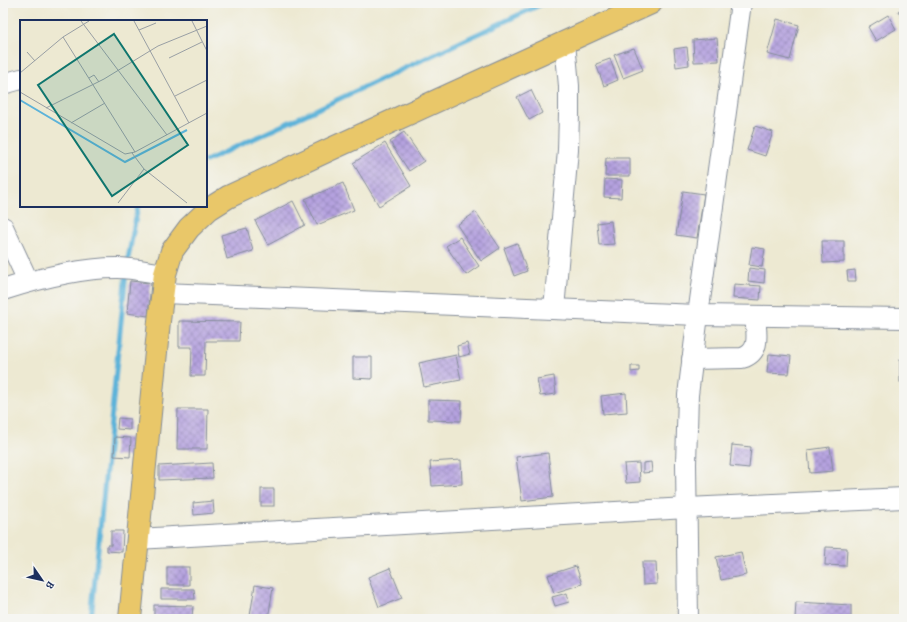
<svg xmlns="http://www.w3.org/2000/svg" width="907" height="622" font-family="'Gentium Book Plus',serif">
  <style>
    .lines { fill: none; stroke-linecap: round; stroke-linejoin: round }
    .stream { stroke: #5db3d9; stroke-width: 5 }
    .building { fill: url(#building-cross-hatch) }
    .minor-casing { stroke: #848c98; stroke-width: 22 }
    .major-casing { stroke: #848c98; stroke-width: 24 }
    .minor { stroke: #fff; stroke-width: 20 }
    .major { stroke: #e9c769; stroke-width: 22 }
    .inset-river { fill: none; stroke: #5db3d9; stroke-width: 2 }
    .inset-road { fill: none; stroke: #999fa4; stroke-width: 1 }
    .view { fill: #0f766e; fill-opacity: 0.15; stroke: #0f766e; stroke-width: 2 }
    .inset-edge { fill: none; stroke: #1b2f5e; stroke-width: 2 }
  </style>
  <defs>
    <pattern id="building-cross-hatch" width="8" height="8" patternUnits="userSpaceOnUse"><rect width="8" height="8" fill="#b5a2df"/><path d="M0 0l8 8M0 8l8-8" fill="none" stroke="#9284b8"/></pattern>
  </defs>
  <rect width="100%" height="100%" fill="#f6f6f2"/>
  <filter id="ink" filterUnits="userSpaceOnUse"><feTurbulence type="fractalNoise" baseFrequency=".025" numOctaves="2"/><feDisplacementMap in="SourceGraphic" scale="8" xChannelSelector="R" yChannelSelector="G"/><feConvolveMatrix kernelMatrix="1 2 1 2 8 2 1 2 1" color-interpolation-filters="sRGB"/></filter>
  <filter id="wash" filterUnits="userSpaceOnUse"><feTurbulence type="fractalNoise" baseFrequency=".012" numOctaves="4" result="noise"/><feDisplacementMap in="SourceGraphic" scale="16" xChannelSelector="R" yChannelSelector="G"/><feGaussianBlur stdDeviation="0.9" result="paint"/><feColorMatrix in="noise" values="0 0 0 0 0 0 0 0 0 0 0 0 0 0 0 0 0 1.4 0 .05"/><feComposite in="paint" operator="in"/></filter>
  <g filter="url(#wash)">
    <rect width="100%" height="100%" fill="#ede9d2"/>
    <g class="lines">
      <g class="stream">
        <polyline points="206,161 544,3"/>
        <polyline points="127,264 138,206"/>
        <polyline points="91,619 126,272"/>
      </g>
    </g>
    <g id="blocks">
      <g class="building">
        <polygon points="904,8 904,21 898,11"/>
        <polygon points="888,15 896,29 876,41 868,27"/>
        <polygon points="777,19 799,25 790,60 767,54"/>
        <polygon points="717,38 719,61 694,62 693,40"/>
        <polygon points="687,47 689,65 676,67 674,49"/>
        <polygon points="634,48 643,70 623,78 614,55"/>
        <polygon points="610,59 618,80 604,86 596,64"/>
        <polygon points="531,90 542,113 529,120 517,97"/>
        <polygon points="755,126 773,132 765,156 747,150"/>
        <polygon points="404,132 424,161 409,171 390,142"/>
        <polygon points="385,143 411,186 379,206 353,163"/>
        <polygon points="606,158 630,158 630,176 605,176"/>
        <polygon points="605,179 622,180 621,198 604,197"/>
        <polygon points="343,183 354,210 317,225 305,199"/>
        <polygon points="683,191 704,194 697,238 676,235"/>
        <polygon points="293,201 305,225 268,245 255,221"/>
        <polygon points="476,212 500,248 481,261 457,225"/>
        <polygon points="611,221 614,244 599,245 597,223"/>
        <polygon points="247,228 253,251 227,259 221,235"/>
        <polygon points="460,237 479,266 466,275 446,246"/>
        <polygon points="822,241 844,241 844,262 823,263"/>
        <polygon points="517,243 527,271 514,276 504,248"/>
        <polygon points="752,247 765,249 762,267 749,265"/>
        <polygon points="749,268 765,270 764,283 748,281"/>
        <polygon points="855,270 856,281 848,281 847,271"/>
        <polygon points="130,281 151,283 148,316 127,313"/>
        <polygon points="734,284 761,286 760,300 733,298"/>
        <polygon points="179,321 240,322 239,341 206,341 205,376 191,376 192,347 179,347"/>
        <polygon points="467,343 470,354 459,357 457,346"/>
        <polygon points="769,354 791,356 789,374 767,373"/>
        <polygon points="456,355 461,380 424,387 419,363"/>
        <polygon points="353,357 372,357 372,379 353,378"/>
        <rect x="900" y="360" width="4" height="22"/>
        <polygon points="631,366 639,366 639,371 631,372"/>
        <polygon points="554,376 556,394 540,396 537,379"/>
        <polygon points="626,393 627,412 603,414 601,396"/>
        <polygon points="428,400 462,401 461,421 428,420"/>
        <polygon points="178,409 208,409 207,449 177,449"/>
        <polygon points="118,418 130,419 130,430 117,429"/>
        <polygon points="115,437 131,438 130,457 114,456"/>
        <polygon points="732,445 751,447 749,468 730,466"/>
        <polygon points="830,447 833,471 810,473 808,450"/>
        <polygon points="548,453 553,497 522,501 516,457"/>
        <polygon points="461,460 462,484 432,486 430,462"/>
        <polygon points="651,462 652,472 643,473 643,463"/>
        <polygon points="212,463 213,478 159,480 159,466"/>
        <polygon points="639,463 640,482 626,483 624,464"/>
        <rect x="261" y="489" width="13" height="17"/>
        <polygon points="213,501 214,513 194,515 193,503"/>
        <polygon points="111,531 123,531 122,552 107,551 107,545 111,545"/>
        <polygon points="826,547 847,548 846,566 825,565"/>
        <polygon points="741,552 746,575 721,580 716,557"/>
        <polygon points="642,562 656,562 657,584 643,585"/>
        <polygon points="576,566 582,584 554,593 548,575"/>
        <rect x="167" y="567" width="22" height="18"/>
        <polygon points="390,568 402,598 379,607 368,577"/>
        <polygon points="255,585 273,588 268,619 250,616"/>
        <polygon points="161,589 194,589 195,599 161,599"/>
        <polygon points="567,593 569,602 555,606 552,597"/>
        <polygon points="796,602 851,605 851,619 795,619"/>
        <polygon points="154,605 193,606 192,617 154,616"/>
      </g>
    </g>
  </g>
  <g filter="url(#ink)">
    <use href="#blocks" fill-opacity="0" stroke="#848c98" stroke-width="1"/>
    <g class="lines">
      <defs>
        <g id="minor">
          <polyline points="3,84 21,79"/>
          <polyline points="3,227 28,281"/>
          <path d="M3 290C37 279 82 268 117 268 133 268 149 272 165 274"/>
          <polyline points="163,293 698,315 904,318"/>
          <polyline points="554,309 568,150 569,114 569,86 565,43"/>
          <path d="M692 359 742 358C762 352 756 332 755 316"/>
          <polyline points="137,539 687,508 904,498"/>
          <polyline points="688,619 686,464 688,395 698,315 741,3"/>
        </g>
        <polyline id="major" points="130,619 159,321 165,274 172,251 189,228 209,209 228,197 331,149 651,3"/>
      </defs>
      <use href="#minor" class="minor-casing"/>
      <use href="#major" class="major-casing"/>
      <use href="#minor" class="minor"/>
      <use href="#major" class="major"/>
    </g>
  </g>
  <g transform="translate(20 20)">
    <rect width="187" height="187" fill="#ede9d2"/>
    <path class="inset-river" d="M0 80 105 142 167 110"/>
    <path class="inset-road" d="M61 1 147 115M114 1 169 103M172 1 187 31M119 10 136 3M43 17 115 132M7 32 15 41M149 38 182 22M0 53 43 17 69 1M69 58 74 55 79 62M0 72 105 134 115 132 187 93M155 76 187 60M26 88 84 59 138 26 187 6M51 103 85 83M112 133 124 149 167 183M98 183 124 149"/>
    <path class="view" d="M94 14 168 125 92 176 18 65Z"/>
    <rect width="187" height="187" class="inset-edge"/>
  </g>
  <rect width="907" height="622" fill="none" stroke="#f6f6f2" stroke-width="16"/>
  <g transform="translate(42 580) rotate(124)" stroke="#f6f6f2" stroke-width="3" paint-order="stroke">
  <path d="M0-3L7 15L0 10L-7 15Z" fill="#1b2f5e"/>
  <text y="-6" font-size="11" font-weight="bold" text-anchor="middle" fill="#1b2f5e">B</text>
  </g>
</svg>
